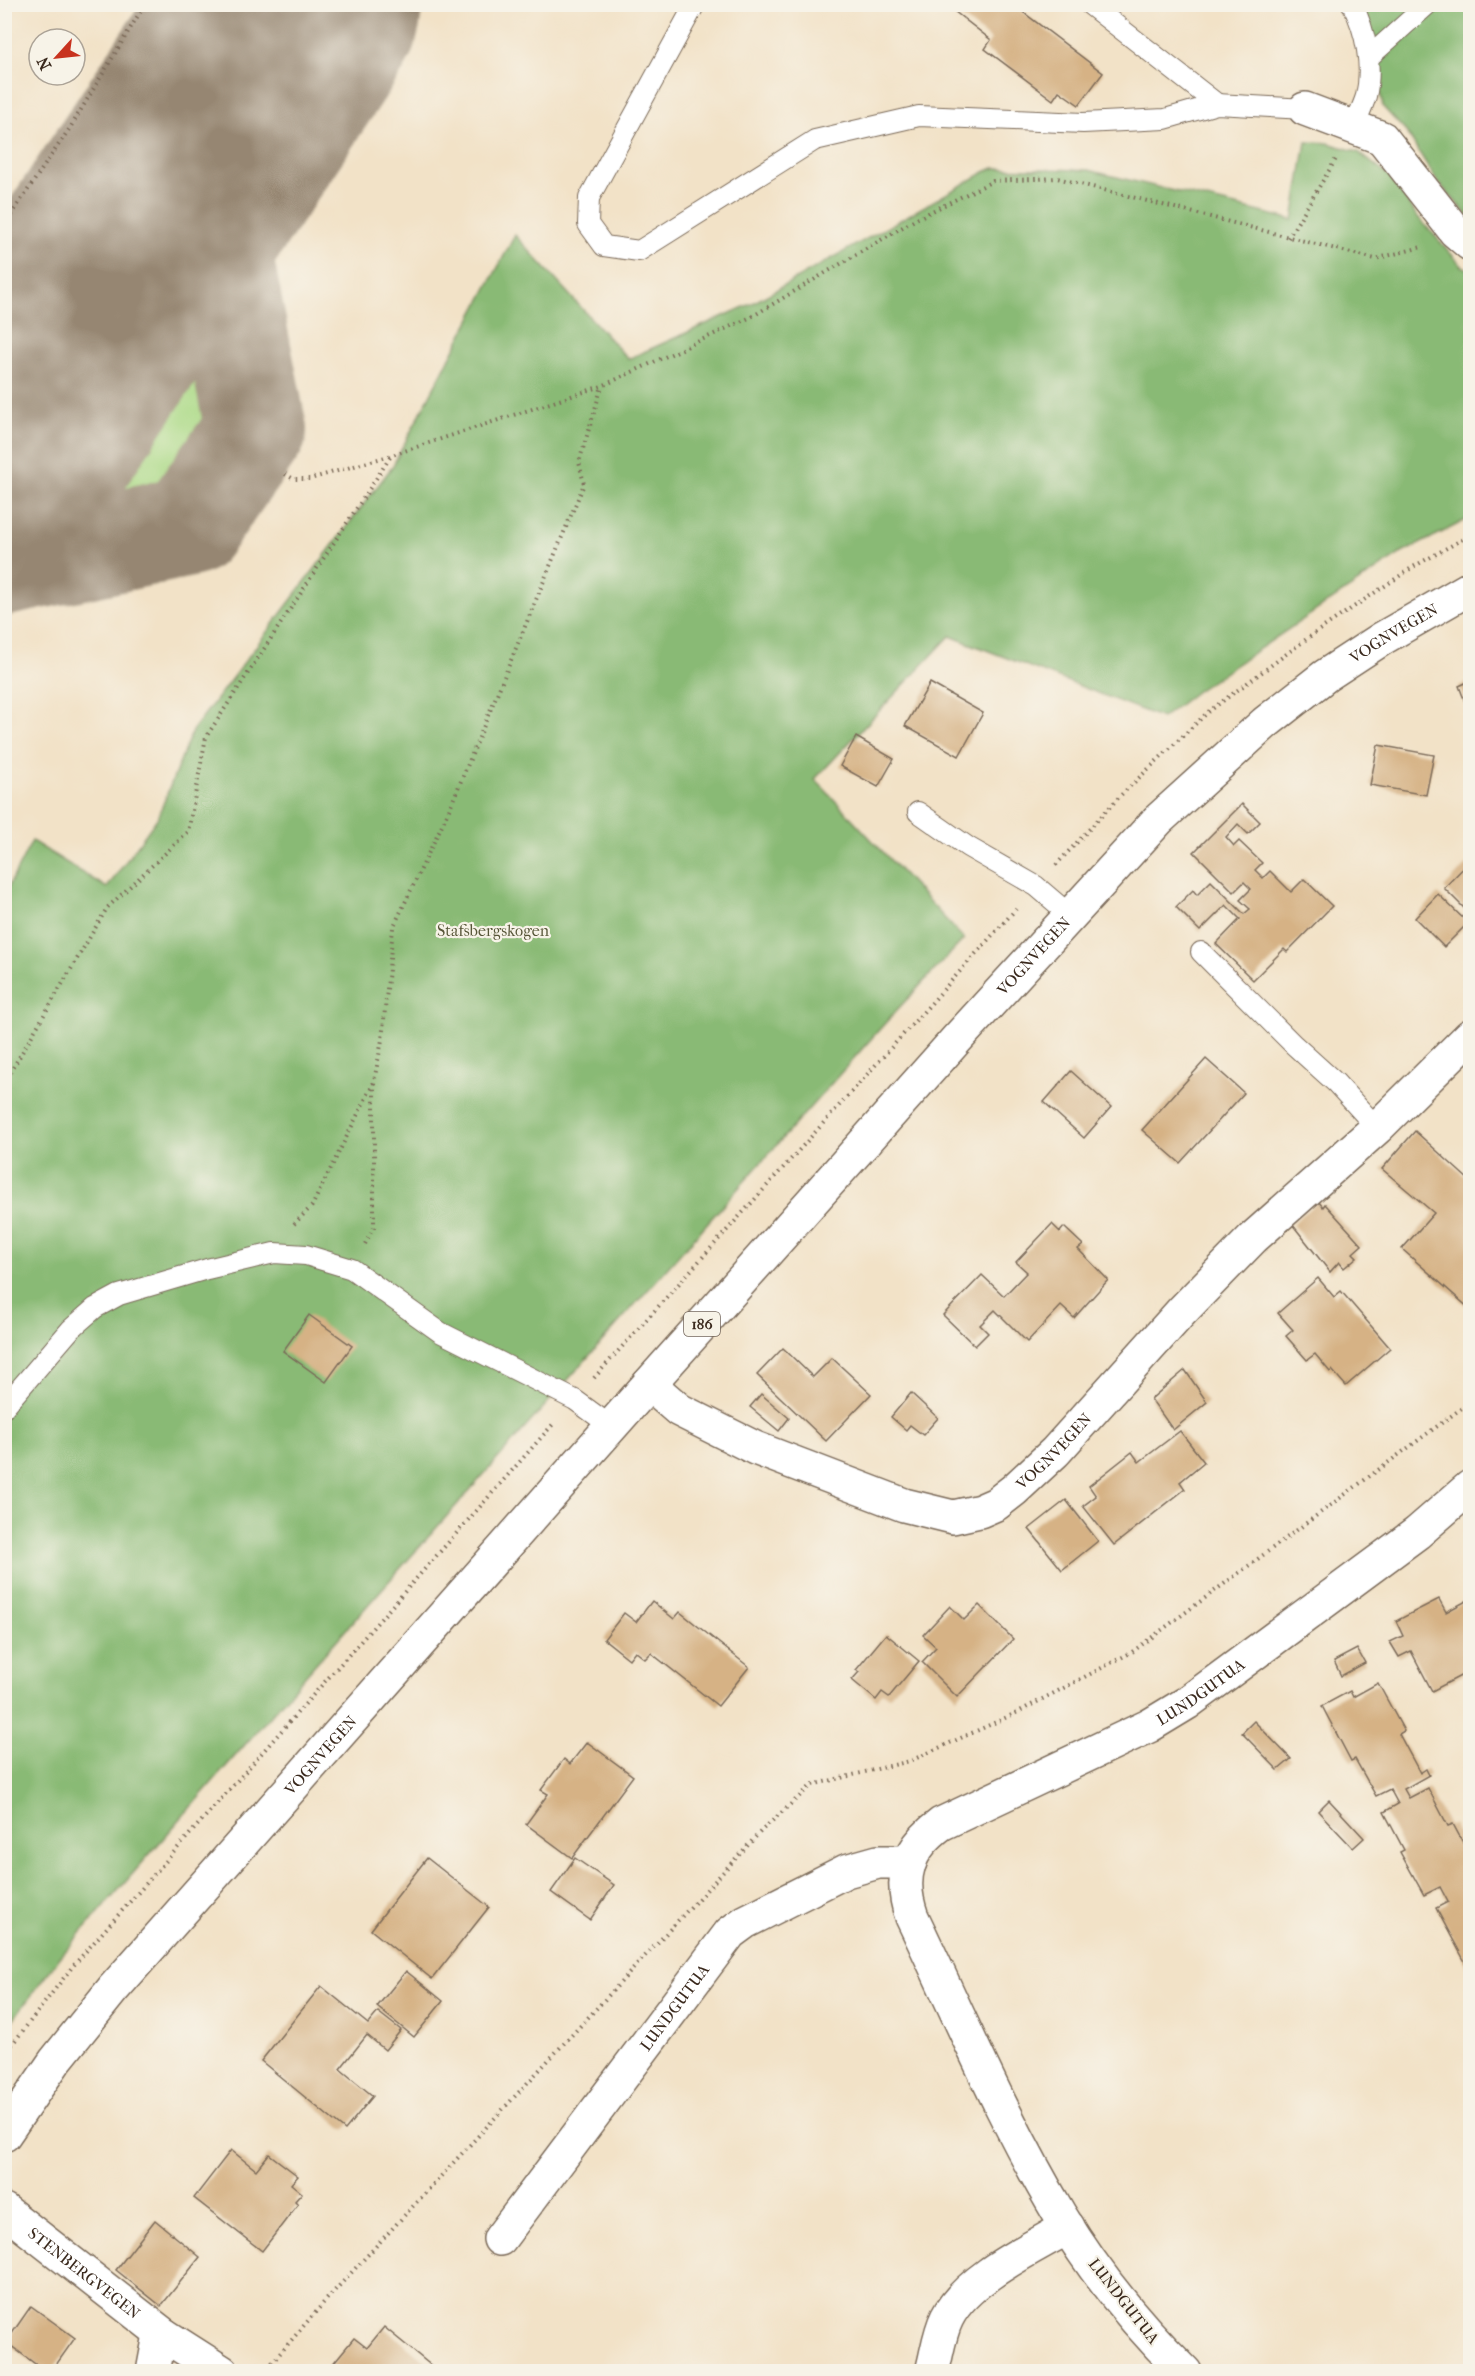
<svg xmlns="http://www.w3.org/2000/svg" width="1475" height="2376" font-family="'IM FELL French Canon',serif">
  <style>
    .green { fill: #acda87; stroke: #748252; stroke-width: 1.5 }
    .forest { fill: #89ba74; stroke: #627249; stroke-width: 1.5 }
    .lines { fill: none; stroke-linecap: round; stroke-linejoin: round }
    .taxiway { stroke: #968672; stroke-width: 102 }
    .runway { stroke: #968672; stroke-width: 256 }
    .building { fill: #d6b285 }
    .lane-casing { stroke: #7b6a59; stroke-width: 22 }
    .street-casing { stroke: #7b6a59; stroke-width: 36 }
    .primary-casing { stroke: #7b6a59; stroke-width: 36 }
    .path { stroke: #7b6a59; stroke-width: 4; stroke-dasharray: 1.5 4.5; stroke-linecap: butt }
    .lane { stroke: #fff; stroke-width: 20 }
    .street { stroke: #fff; stroke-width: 33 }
    .primary { stroke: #fff; stroke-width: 33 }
    .labels { text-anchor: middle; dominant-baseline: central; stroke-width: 4.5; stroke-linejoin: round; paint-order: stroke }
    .shield { fill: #f7f3e8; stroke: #73665b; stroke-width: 1.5 }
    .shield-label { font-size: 15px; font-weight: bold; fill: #3b2a1e }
    .street-label { font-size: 16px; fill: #3b2a1e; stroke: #f7f3e8 }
    .park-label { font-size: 16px; fill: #575638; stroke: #f7f3e8 }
  </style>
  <rect width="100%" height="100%" fill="#f7f3e8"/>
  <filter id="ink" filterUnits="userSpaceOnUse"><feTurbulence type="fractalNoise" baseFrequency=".0167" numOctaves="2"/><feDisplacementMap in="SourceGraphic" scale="12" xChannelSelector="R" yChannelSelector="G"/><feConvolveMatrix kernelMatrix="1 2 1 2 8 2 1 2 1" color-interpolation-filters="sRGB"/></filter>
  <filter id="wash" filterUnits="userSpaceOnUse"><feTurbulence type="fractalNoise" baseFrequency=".008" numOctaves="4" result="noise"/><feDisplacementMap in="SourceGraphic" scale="24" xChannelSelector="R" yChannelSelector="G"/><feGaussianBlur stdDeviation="1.35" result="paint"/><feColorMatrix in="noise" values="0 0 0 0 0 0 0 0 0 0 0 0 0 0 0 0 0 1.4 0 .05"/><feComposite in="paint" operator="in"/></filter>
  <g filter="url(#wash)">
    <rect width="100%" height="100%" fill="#f2e2c7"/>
    <polygon class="green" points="193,207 235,406 162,514 5,547 5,486"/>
    <g class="forest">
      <polygon points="1360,5 1470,5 1470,218 1437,181 1407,133 1383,107 1370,35"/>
      <polygon points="1306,142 1328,143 1358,152 1390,177 1417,216 1462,266 1470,270 1470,518 1400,554 1197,691 1162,718 950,636 815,779 964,939 895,1012 310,1670 61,1956 5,2030 4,895 32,841 107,888 158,817 192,731 392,467 515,235 628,359 753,303 992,168 1088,170 1293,220"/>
    </g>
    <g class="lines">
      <polyline class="taxiway" points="4,565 188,526 256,430 200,146"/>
      <polyline class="runway" points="4,439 294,4"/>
    </g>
    <g id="blocks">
      <g class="building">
        <polygon points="945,4 1023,4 1019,9 1103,73 1079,105 1059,91 1053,100 985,49 991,40"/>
        <polygon points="1470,681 1470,715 1459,686"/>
        <polygon points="930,683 983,713 959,756 905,726"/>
        <polygon points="856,737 894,759 878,787 840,766"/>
        <polygon points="1378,745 1434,755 1426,795 1370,785"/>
        <polygon points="1242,804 1260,822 1248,834 1238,824 1226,837 1234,846 1239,841 1262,863 1255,870 1263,878 1270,871 1291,892 1304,879 1332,906 1287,952 1284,949 1253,980 1216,944 1240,919 1226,905 1200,931 1176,907 1193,890 1197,895 1211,881 1244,914 1250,909 1240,900 1251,889 1244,882 1234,892 1194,852"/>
        <polygon points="1470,861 1470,914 1444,888"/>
        <polygon points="1438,894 1468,923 1444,947 1415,918"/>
        <polygon points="1206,1059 1244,1093 1180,1163 1142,1130"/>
        <polygon points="1071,1071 1111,1107 1084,1138 1044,1102"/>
        <polygon points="1415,1131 1470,1181 1470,1309 1402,1249 1434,1213 1382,1169"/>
        <polygon points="1318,1201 1323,1207 1325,1204 1362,1245 1353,1253 1357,1257 1344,1268 1339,1262 1330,1272 1292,1224"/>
        <polygon points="1052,1224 1060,1232 1064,1227 1083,1245 1078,1249 1108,1280 1074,1318 1061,1306 1027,1342 995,1310 980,1325 988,1333 975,1346 943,1315 982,1275 1004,1296 1027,1272 1016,1262"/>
        <polygon points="1318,1278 1334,1297 1341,1291 1390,1348 1346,1386 1332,1370 1330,1372 1315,1354 1307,1360 1286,1336 1293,1330 1278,1313"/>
        <polygon points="309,1315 352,1346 326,1382 283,1351"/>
        <polygon points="783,1348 813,1377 832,1358 871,1394 826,1441 757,1375"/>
        <polygon points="1185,1370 1207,1402 1173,1430 1151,1399"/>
        <polygon points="911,1393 938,1418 923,1435 910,1425 906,1430 891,1417"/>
        <polygon points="761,1394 789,1418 779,1431 750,1407"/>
        <polygon points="1180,1431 1204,1462 1180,1482 1185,1489 1114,1545 1083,1506 1096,1496 1089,1486 1132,1452 1139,1462"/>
        <polygon points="1066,1500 1098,1541 1062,1570 1029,1529"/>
        <polygon points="1439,1599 1446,1612 1470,1599 1470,1671 1432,1691 1411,1651 1399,1657 1390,1642 1403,1636 1396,1621"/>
        <polygon points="652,1601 674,1619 680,1612 749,1667 718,1706 651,1653 645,1659 635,1651 629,1659 604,1639 624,1613 636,1622"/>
        <polygon points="979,1605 1013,1639 957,1697 922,1662 936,1647 923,1635 950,1606 964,1620"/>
        <polygon points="886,1634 919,1661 889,1697 882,1692 876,1700 852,1680 859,1672 856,1670"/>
        <polygon points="1357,1649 1365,1663 1341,1676 1334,1661"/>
        <polygon points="1378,1683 1404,1731 1399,1734 1420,1773 1426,1769 1429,1775 1404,1789 1409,1798 1428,1788 1448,1826 1453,1824 1470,1856 1470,1877 1466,1880 1470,1888 1470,1971 1436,1908 1448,1902 1440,1887 1424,1895 1400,1852 1404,1850 1384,1812 1398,1804 1390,1789 1376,1796 1355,1759 1351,1761 1322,1706 1350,1691 1353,1697"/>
        <polygon points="1254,1721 1291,1759 1278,1770 1242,1733"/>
        <polygon points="587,1742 633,1776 572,1858 526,1824 548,1794 541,1790 564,1759 570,1764"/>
        <polygon points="1329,1800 1364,1838 1353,1848 1318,1811"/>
        <polygon points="427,1858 489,1907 432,1979 371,1930"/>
        <polygon points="575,1858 614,1885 590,1920 551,1892"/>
        <polygon points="406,1971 443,2001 414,2037 377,2007"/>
        <polygon points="321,1986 368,2024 378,2012 401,2030 385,2050 367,2035 340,2069 373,2096 345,2130 261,2061"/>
        <polygon points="231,2150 256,2170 269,2154 298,2176 291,2184 302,2193 295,2201 298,2204 262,2251 194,2198"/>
        <polygon points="155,2220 200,2257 161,2306 116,2270"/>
        <polygon points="31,2306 75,2338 51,2372 46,2372 6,2342"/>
        <polygon points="384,2327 439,2372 326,2372 354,2338 367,2348"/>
      </g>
    </g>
  </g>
  <g filter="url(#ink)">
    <use href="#blocks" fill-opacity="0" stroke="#7b6a59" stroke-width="1.5"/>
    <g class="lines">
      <defs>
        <g id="lane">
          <polyline points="695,4 589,198 588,224 604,246 639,251 815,140 919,116 1083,123 1165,119 1217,104 1305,109"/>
          <polyline points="1089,4 1217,104"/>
          <path d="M1352 4C1366 31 1373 67 1366 96 1363 106 1358 116 1354 126"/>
          <polyline points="1369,57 1428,4"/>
          <polyline points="918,812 968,847 1036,886 1070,915"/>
          <polyline points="1201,952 1294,1045 1336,1083 1377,1128"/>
          <polyline points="4,1407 71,1329 95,1308 119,1295 207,1269 274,1253 306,1255 352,1269 440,1332 575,1400 612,1427"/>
        </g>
        <g id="street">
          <polyline points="1305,109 1382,138 1455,231 1470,244"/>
          <path id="s1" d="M649 1384 679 1410 755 1448 904 1505 953 1517 980 1511 996 1504 1014 1490 1055 1452 1182 1311 1253 1238 1377 1128 1470 1036"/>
          <path id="s2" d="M4 2210 164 2335 222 2372"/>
          <path id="s3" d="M500 2239 730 1933 745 1922 846 1871 878 1862H910"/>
          <polyline points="153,2372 159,2340 164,2335"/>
          <path d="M932 2372C937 2354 939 2334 947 2318 967 2278 1031 2249 1068 2227"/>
          <path id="s4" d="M1185 2372C1137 2325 1094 2272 1060 2215 1003 2120 960 2017 912 1917 898 1878 907 1849 941 1824L1149 1726 1187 1703 1417 1533 1470 1487"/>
        </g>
        <g id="primary">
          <path id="s5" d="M4 2135 55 2061 113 1989 649 1384 956 1040 1158 820 1265 723 1325 676 1383 638 1470 588"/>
        </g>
      </defs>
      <use href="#lane" class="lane-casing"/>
      <use href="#street" class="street-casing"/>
      <use href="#primary" class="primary-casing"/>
      <g class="path">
        <polyline points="4,225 70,128 145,4"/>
        <polyline points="1288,238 1336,159"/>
        <polyline points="285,474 294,479 310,479 392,455 602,386 751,317 918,218 993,181 1057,178 1375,259 1422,247"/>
        <polyline points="1056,865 1121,795 1208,712 1312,635 1413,567 1470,535"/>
        <polyline points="4,1083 107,908 188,832 206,737 391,456"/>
        <polyline points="294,1224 312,1206 374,1082"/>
        <polyline points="365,1244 374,1227 374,1081 382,1040 393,928 449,810 584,484 579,462 602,386"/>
        <polyline points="594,1378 1016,909"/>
        <polyline points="4,2055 73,1966 555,1422"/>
        <polyline points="264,2372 326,2300 763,1829 812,1785 910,1761 1016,1713 1132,1652 1470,1402"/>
      </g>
      <use href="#lane" class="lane"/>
      <use href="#street" class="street"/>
      <use href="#primary" class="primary"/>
    </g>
  </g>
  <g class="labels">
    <rect class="shield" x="684" y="1312" width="36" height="24" rx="4.5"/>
    <g class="shield-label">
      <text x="702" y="1324">186</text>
    </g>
    <g class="street-label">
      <text stroke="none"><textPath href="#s5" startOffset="2052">VOGNVEGEN</textPath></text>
      <text stroke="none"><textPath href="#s5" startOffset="1566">VOGNVEGEN</textPath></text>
      <text stroke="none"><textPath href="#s1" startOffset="458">VOGNVEGEN</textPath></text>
      <text stroke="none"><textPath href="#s4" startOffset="932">LUNDGUTUA</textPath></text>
      <text stroke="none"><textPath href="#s5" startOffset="495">VOGNVEGEN</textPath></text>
      <text stroke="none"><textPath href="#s3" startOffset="290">LUNDGUTUA</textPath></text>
      <text stroke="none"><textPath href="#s2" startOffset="102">STENBERGVEGEN</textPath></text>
      <text transform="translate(1124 2301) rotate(52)">LUNDGUTUA</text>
    </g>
    <g class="park-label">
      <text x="493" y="930">Stafsbergskogen</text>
    </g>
  </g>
  <rect width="1475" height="2376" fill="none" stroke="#f7f3e8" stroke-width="24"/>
  <g transform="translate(57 57) rotate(243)"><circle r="28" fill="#f7f3e8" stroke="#aca397" stroke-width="1.5"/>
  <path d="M0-4.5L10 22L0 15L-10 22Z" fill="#c8321e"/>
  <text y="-9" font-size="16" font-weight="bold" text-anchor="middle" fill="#3b2a1e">N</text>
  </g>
</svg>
